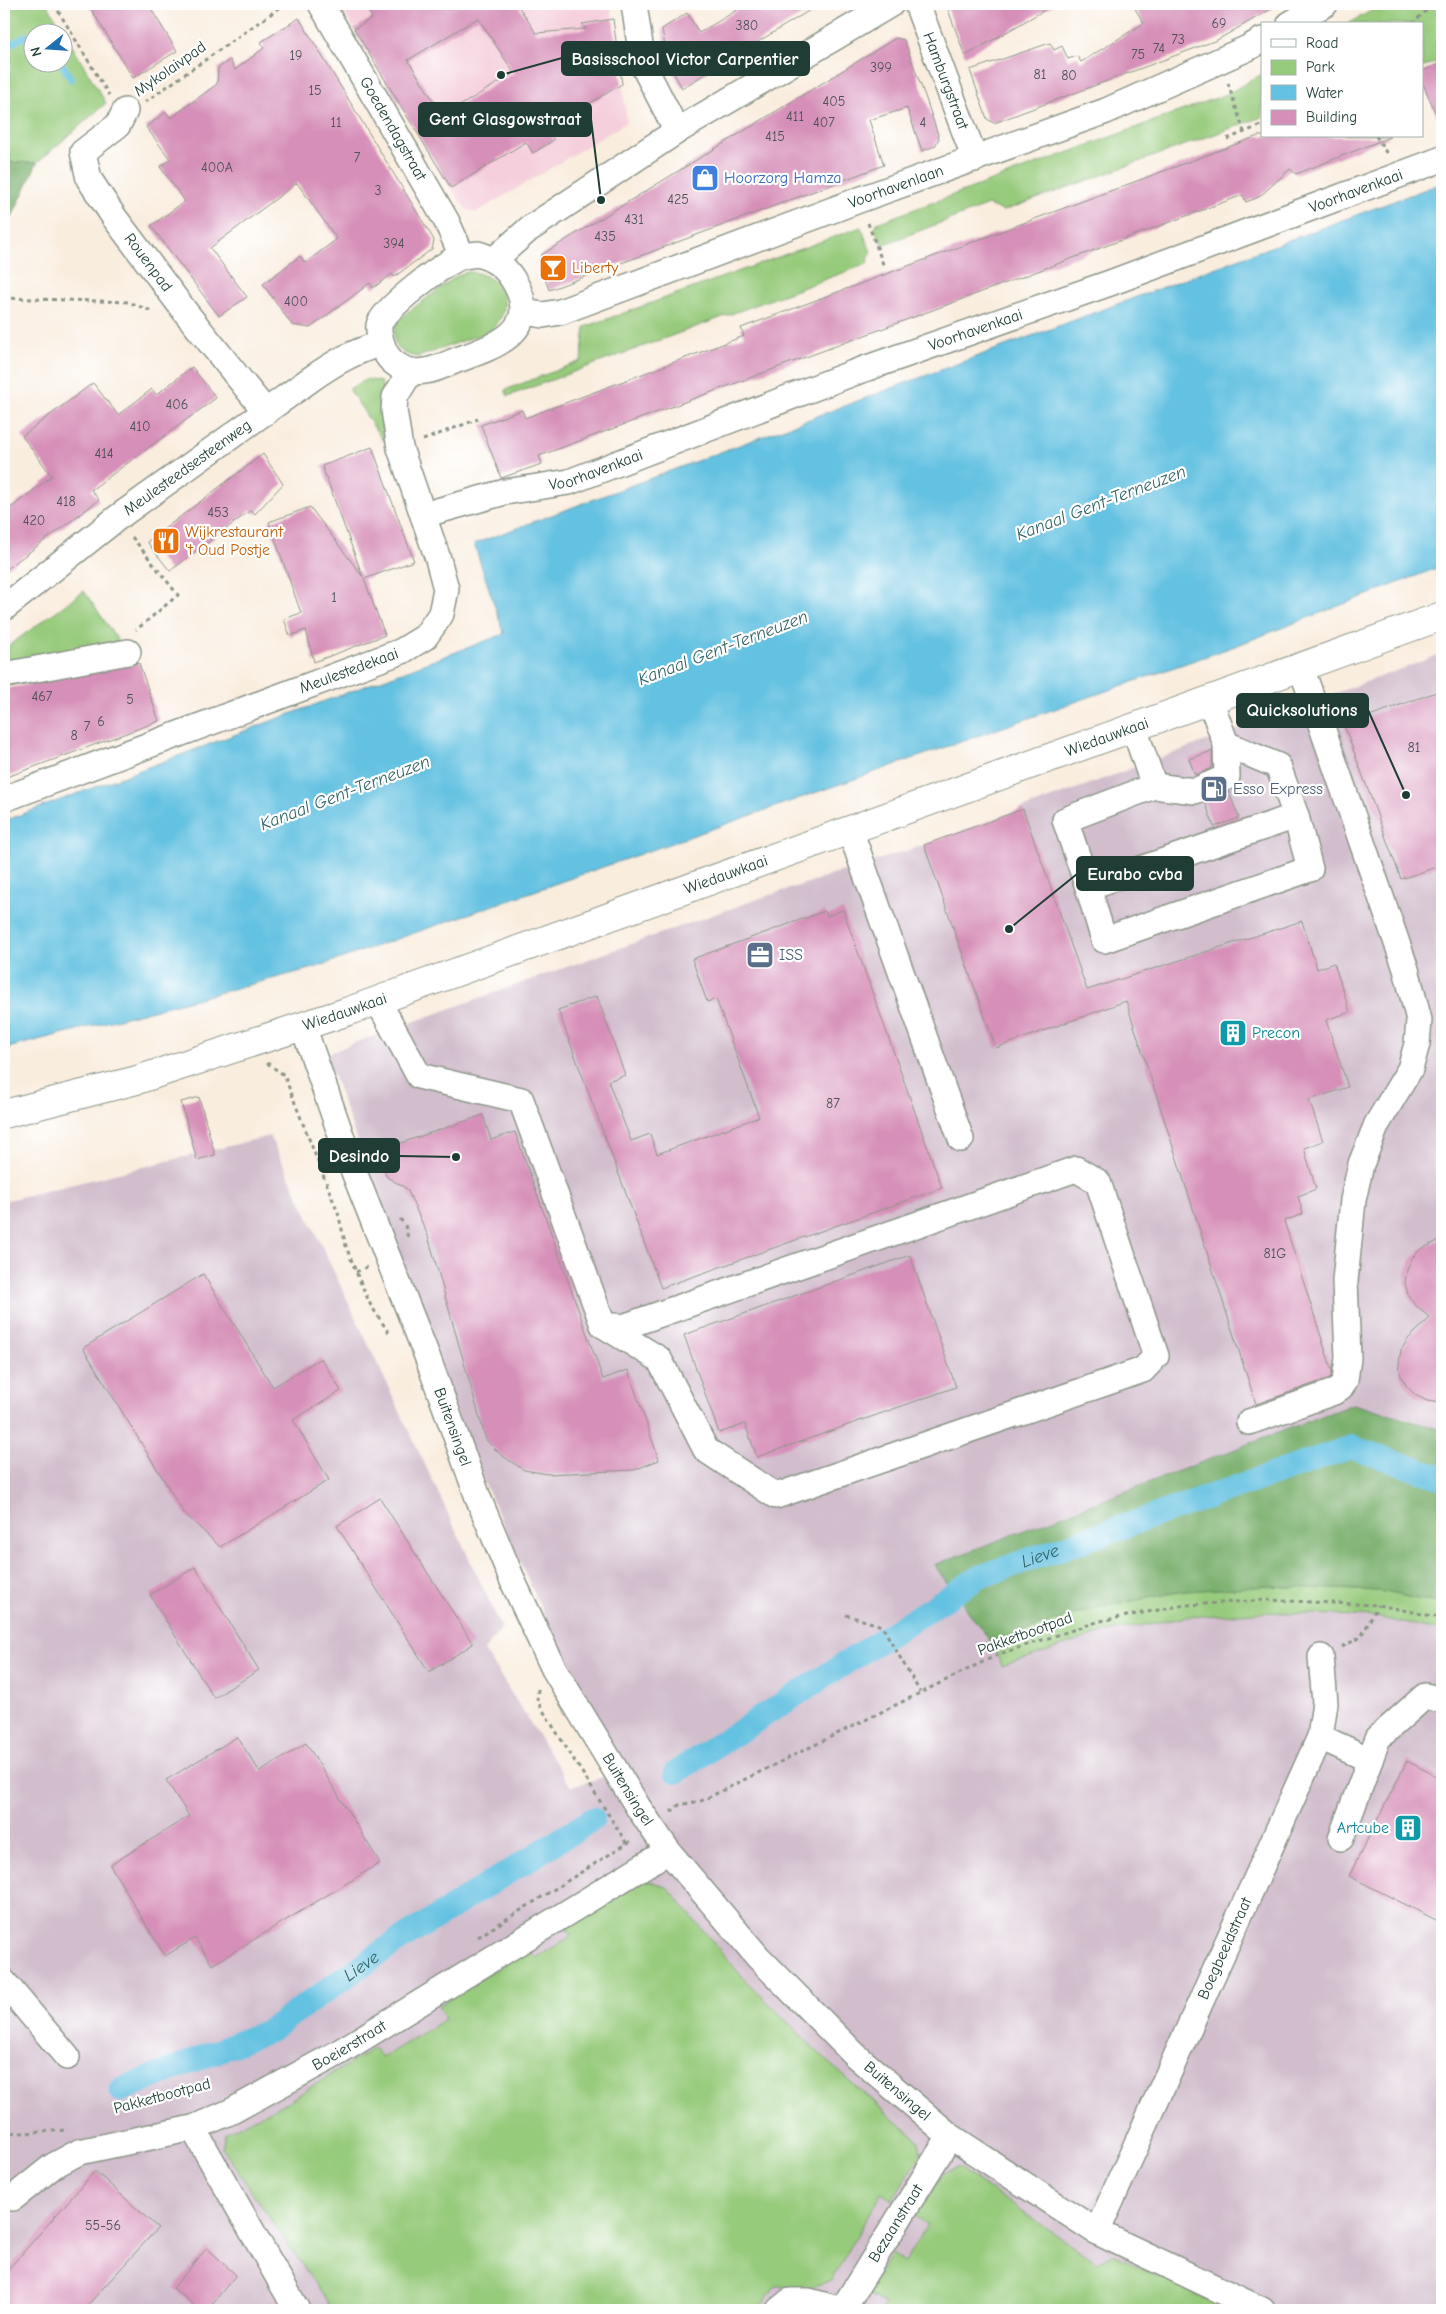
<svg xmlns="http://www.w3.org/2000/svg" width="1446" height="2314" font-family="'Comic Neue',sans-serif">
  <style>
    .built { fill: #f5cfdb }
    .industrial { fill: #d1bdcc }
    .green { fill: #97cb7c; stroke: #5b8458; fill-rule: evenodd }
    .forest { fill: #79af6c; stroke: #4c7650 }
    .water { fill: #63c1e1; stroke: #417f8a }
    .lines { fill: none; stroke-linecap: round; stroke-linejoin: round }
    .stream { stroke: #63c1e1; stroke-width: 7 }
    .canal { stroke: #63c1e1; stroke-width: 24 }
    .building { fill: #d68fb8; fill-rule: evenodd }
    .minor-casing { stroke: #8c9589; stroke-width: 28 }
    .major-casing { stroke: #8c9589; stroke-width: 30 }
    .path { stroke: #8c9589; stroke-width: 3; stroke-dasharray: 4 4; stroke-linecap: butt }
    .minor { stroke: #fff; stroke-width: 25 }
    .major { stroke: #fff; stroke-width: 28 }
    .labels { text-anchor: middle; dominant-baseline: central; stroke-width: 4.5; stroke-linejoin: round; paint-order: stroke }
    .number-label { font-size: 14px; fill: #4d5255 }
    .street-label { font-size: 16px; fill: #1f3d34; stroke: #fff }
    .shop-label { font-size: 16px; fill: #366cbe; stroke: #fff; text-anchor: start }
    .food-label { font-size: 16px; fill: #c56008; stroke: #fff; text-anchor: start }
    .service-label { font-size: 16px; fill: #4e5e75; stroke: #fff; text-anchor: start }
    .culture-label { font-size: 16px; fill: #0d838f; stroke: #fff; text-anchor: start }
    .water-label { font-size: 18px; font-style: italic; fill: #336568; stroke: #fff }
    .leader { fill: none; stroke: #1f3d34; stroke-width: 2 }
    .callout-dot { fill: #1f3d34; stroke: #fff; stroke-width: 2 }
    .callout { fill: #1f3d34; stroke: #1f3d34; stroke-width: 2 }
    .callout-label { font-size: 18px; text-anchor: middle; font-weight: bold; fill: #fff }
  </style>
  <rect width="100%" height="100%" fill="#fff"/>
  <filter id="ink" filterUnits="userSpaceOnUse"><feTurbulence type="fractalNoise" baseFrequency=".02" numOctaves="2"/><feDisplacementMap in="SourceGraphic" scale="10" xChannelSelector="R" yChannelSelector="G"/><feConvolveMatrix kernelMatrix="1 2 1 2 8 2 1 2 1" color-interpolation-filters="sRGB"/></filter>
  <filter id="wash" filterUnits="userSpaceOnUse"><feTurbulence type="fractalNoise" baseFrequency=".0096" numOctaves="4" result="noise"/><feDisplacementMap in="SourceGraphic" scale="20" xChannelSelector="R" yChannelSelector="G"/><feGaussianBlur stdDeviation="1.12" result="paint"/><feColorMatrix in="noise" values="0 0 0 0 0 0 0 0 0 0 0 0 0 0 0 0 0 1.4 0 .05"/><feComposite in="paint" operator="in"/></filter>
  <g filter="url(#wash)">
    <rect width="100%" height="100%" fill="#f9edde"/>
    <polygon class="built" points="339,4 611,4 627,122 481,210 477,213 467,210 451,188"/>
    <polygon class="industrial" points="1442,654 1442,1430 1402,1417 934,1565 991,1642 1002,1666 1102,1633 1186,1617 1268,1612 1376,1617 1442,1631 1442,2310 4,2310 4,1201 270,1136 502,1628 484,1650 571,1787 626,1770 544,1615 466,1442 326,1055 351,1044 746,903 924,845"/>
    <g class="green">
      <path d="M14 4H47L106 103 37 163 4 162V20ZM62 32V62H32V32Z"/>
      <polygon points="1383,4 1442,4 1442,60 1422,67 1422,24 1348,24"/>
      <polygon points="1262,74 1262,117 1003,211 988,205 882,245 875,229 877,223 1227,94"/>
      <polygon points="861,227 871,252 867,264 508,396 505,390 581,361 585,327"/>
      <path d="M467 272C504 272 518 311 488 332L418 357C394 354 388 338 400 318L458 275Z"/>
      <path d="M367 379 381 382C384 392 381 400 382 410 384 423 386 427 383 441L349 389Z"/>
      <polygon points="84,591 119,642 4,662 4,649"/>
      <polygon points="1268,1586 1379,1591 1442,1604 1442,1631 1376,1617 1268,1612 1186,1617 1102,1633 1002,1666 991,1642 1096,1608 1183,1591"/>
      <polygon points="646,1880 666,1886 744,1979 829,2063 919,2141 921,2154 893,2200 881,2193 831,2281 808,2287 775,2287 758,2310 333,2310 222,2148 225,2133 287,2102 374,2048 382,2058 445,2019 438,2006 528,1949 536,1958 571,1936 566,1927"/>
      <polygon points="958,2168 1097,2262 1113,2254 1227,2310 881,2310 885,2304 866,2293 891,2254 904,2262 927,2225 915,2216 944,2173"/>
    </g>
    <g class="forest">
      <polygon points="4,162 37,163 13,215 4,229"/>
      <polygon points="1353,1404 1442,1430 1442,1604 1379,1591 1268,1586 1183,1591 1096,1608 991,1642 934,1565"/>
    </g>
    <polygon class="water" points="1442,183 1442,566 1235,646 317,967 4,1049 4,821 504,634 474,544"/>
    <g class="lines">
      <g class="stream">
        <polyline points="13,43 25,36 32,37"/>
        <polyline points="61,62 71,79"/>
      </g>
      <g class="canal">
        <path id="s1" d="M676 1772 979 1577 1351 1447 1442 1478"/>
        <path id="s2" d="M121 2090 270 2030 384 1950 593 1819"/>
      </g>
    </g>
    <g id="blocks">
      <g class="building">
        <polygon points="88,4 148,4 177,51 133,78"/>
        <path d="M364 4H517L536 33 586 29 582 24 613 19 622 84 547 129 554 140 533 153 526 142 451 188 354 29 372 18ZM478 18 514 73 443 116 408 60Z"/>
        <polygon points="734,4 820,4 682,88 668,63 662,29 687,13 699,33 737,10"/>
        <polygon points="946,4 1055,4 965,56"/>
        <polygon points="1132,4 1280,4 1217,40 994,123 987,119 970,70 1050,43 1054,50 1062,46 1068,59 1077,56 1081,62 1144,23"/>
        <polygon points="299,18 434,240 432,249 394,277 392,274 373,288 370,283 310,328 292,325 263,284 300,256 305,263 337,239 297,183 210,248 247,297 219,316 151,226 185,201 160,167 170,159 146,127 166,112 171,118 217,84 218,68 230,60 235,70 264,48 261,42"/>
        <polygon points="896,38 904,40 926,99 939,138 935,146 922,151 907,108 869,120 884,165 549,290 539,262 541,255"/>
        <polygon points="1442,63 1442,128 1422,81 1422,71"/>
        <polygon points="1258,136 1390,137 1296,174 1290,169 1259,197 1246,202 1243,195 539,456 542,464 501,478 481,425 522,410 525,418 744,336 741,328"/>
        <polygon points="192,367 216,398 91,490 99,500 4,571 4,513 52,476 22,436 93,383 118,415 152,389 156,395"/>
        <polygon points="372,447 414,561 364,579 385,635 314,662 306,630 290,636 284,619 301,613 269,522 310,507 363,577 322,466"/>
        <polygon points="263,454 283,484 255,514 251,510 170,571 147,542"/>
        <polygon points="139,663 159,721 4,778 4,689"/>
        <polygon points="1442,690 1442,865 1401,879 1344,725"/>
        <polygon points="1212,751 1212,768 1195,775 1189,759"/>
        <polygon points="1229,792 1239,818 1214,827 1205,802"/>
        <polygon points="1023,809 1087,990 1302,921 1317,969 1334,963 1350,1012 1326,1020 1348,1087 1309,1100 1323,1141 1304,1148 1316,1189 1298,1196 1303,1214 1284,1221 1332,1371 1331,1377 1327,1379 1256,1404 1126,1001 996,1048 924,845"/>
        <polygon points="843,910 942,1188 661,1288 558,1010 597,996 625,1075 608,1081 631,1141 650,1134 657,1154 759,1117 716,999 707,1002 692,959 825,911 827,916"/>
        <polygon points="199,1097 215,1155 197,1160 181,1102"/>
        <polygon points="483,1115 491,1140 515,1132 603,1379 628,1370 659,1460 634,1470 548,1474 524,1470 501,1455 486,1440 428,1236 407,1189 387,1177 377,1151"/>
        <polygon points="1442,1239 1442,1403 1427,1401 1415,1395 1406,1385 1400,1374 1399,1362 1401,1350 1408,1339 1430,1318 1415,1305 1408,1295 1405,1282 1407,1270 1412,1258 1421,1249"/>
        <polygon points="910,1255 956,1387 757,1457 745,1424 719,1433 684,1335"/>
        <polygon points="203,1274 273,1387 321,1358 341,1391 293,1420 329,1480 220,1547 184,1513 83,1348"/>
        <polygon points="380,1498 473,1644 429,1672 337,1526"/>
        <polygon points="195,1567 259,1670 214,1698 150,1595"/>
        <polygon points="237,1737 260,1772 306,1743 380,1863 212,1965 195,1938 165,1956 110,1865 189,1816 166,1780"/>
        <polygon points="1407,1761 1442,1779 1442,1923 1349,1876"/>
        <polygon points="95,2171 158,2228 83,2310 16,2310 4,2299 4,2274"/>
        <polygon points="207,2248 236,2275 207,2310 200,2310 173,2288"/>
      </g>
    </g>
  </g>
  <g filter="url(#ink)">
    <use href="#blocks" fill-opacity="0" stroke="#8c9589" stroke-width="1"/>
    <g class="lines">
      <defs>
        <g id="minor">
          <path id="s3" d="M321 4 447 222 462 256"/>
          <polyline points="634,4 643,65 677,131"/>
          <path id="s4" d="M917 4 975 159"/>
          <polyline points="1290,24 1325,4"/>
          <path id="s5" d="M125 111 118 125 83 152 89 179 114 217 187 314 266 412"/>
          <path d="M478 254C495 259 506 267 515 283 542 331 494 347 457 360 442 366 423 376 406 370 395 365 387 359 383 347 381 342 378 331 379 325 382 310 447 260 463 256 467 255 473 255 478 254Z"/>
          <polyline points="495,259 529,229 677,131 891,4"/>
          <path id="s6" d="M524 312 543 315 560 312 859 200 1106 111 1248 48 1262 40"/>
          <path id="s7" d="M423 515 505 492 569 482 853 373 1110 283 1442 159"/>
          <path id="s8" d="M4 608 117 518 311 379C334 363 354 351 381 344"/>
          <polyline points="4,675 128,652"/>
          <polyline points="1134,728 1154,786 1065,820 1088,887 1296,816 1278,766 1226,744 1210,700"/>
          <polyline points="1154,786 1195,791 1227,777 1226,744"/>
          <path id="s9" d="M4 799 402 651 425 637 441 614 446 589 438 559 400 448 394 410 395 397 411 371"/>
          <polyline points="850,830 961,1139"/>
          <polyline points="1088,887 1104,940 1310,869 1296,816"/>
          <polyline points="378,1001 419,1076 521,1100 603,1325 659,1359 706,1450 776,1496 1143,1370 1156,1356 1098,1182 1076,1169 623,1327 603,1325"/>
          <path id="s10" d="M303 1026 352 1167 427 1356 479 1500 515 1586 554 1669 638 1807 668 1851 758 1957 855 2055 950 2136 1097 2232 1262 2310"/>
          <polyline points="1249,1422 1334,1392 1342,1386 1345,1380 1348,1358 1345,1281 1353,1200 1361,1164 1377,1124 1410,1069 1417,1044 1419,1020 1406,969 1301,667"/>
          <polyline points="1320,1737 1370,1760"/>
          <polyline points="1341,1838 1378,1738 1425,1696 1442,1700"/>
          <polyline points="4,1982 67,2057"/>
          <polyline points="193,2128 297,2310"/>
          <path id="s11" d="M13 2198 53 2166 79 2152 193 2128 230 2112 338 2053 668 1851"/>
          <path id="s12" d="M1097 2232 1320 1737 1325 1703 1321 1657"/>
          <polyline points="779,2310 790,2301 809,2301 842,2310"/>
          <path id="s13" d="M842 2310 950 2136"/>
        </g>
        <g id="major">
          <path id="s14" d="M4 1114 137 1080 346 1012 1442 616"/>
        </g>
      </defs>
      <use href="#minor" class="minor-casing"/>
      <use href="#major" class="major-casing"/>
      <g class="path">
        <polyline points="54,4 109,95"/>
        <polyline points="4,12 8,4"/>
        <polyline points="1412,24 1433,4"/>
        <polyline points="1228,83 1244,132"/>
        <polyline points="145,102 285,4"/>
        <polyline points="1376,136 1387,154"/>
        <polyline points="1227,139 1262,125"/>
        <polyline points="868,223 884,267"/>
        <polyline points="4,298 128,302 154,312"/>
        <polyline points="423,440 478,419"/>
        <polyline points="132,537 178,595 136,630"/>
        <polyline points="267,1063 284,1075 338,1213 346,1246 356,1272 370,1304 391,1336"/>
        <polyline points="400,1219 405,1225 408,1238"/>
        <polyline points="356,1272 367,1267"/>
        <polyline points="846,1615 882,1626 920,1692"/>
        <polyline points="1342,1647 1361,1637 1378,1605"/>
        <polyline points="538,1689 537,1701 627,1844"/>
        <polyline points="671,1812 679,1805 701,1801 997,1655 1100,1621 1185,1605 1268,1600 1378,1605 1442,1618"/>
        <polyline points="478,1937 631,1841"/>
        <polyline points="4,2132 24,2133 68,2130"/>
      </g>
      <use href="#minor" class="minor"/>
      <use href="#major" class="major"/>
    </g>
  </g>
  <defs>
    <symbol id="shop-square" viewBox="-11 -11 22 22"><rect x="-9" y="-9" width="18" height="18" rx="4" fill="#3f7fe0" stroke="#fff"/><path d="M-5-2.5h2.3a2.7 3.5 0 0 1 5.4 0H5L5.5 6h-11ZM-1.5-2.5h3a1.5 2.3 0 0 0-3 0Z" fill="#fff"/></symbol>
    <symbol id="bar-square" viewBox="-11 -11 22 22"><rect x="-9" y="-9" width="18" height="18" rx="4" fill="#e8710a" stroke="#fff"/><path d="M-6-5H6L.8 .8V4.5H3.5V6h-7V4.5H-.8V.8Z" fill="#fff"/></symbol>
    <symbol id="restaurant-square" viewBox="-11 -11 22 22"><rect x="-9" y="-9" width="18" height="18" rx="4" fill="#e8710a" stroke="#fff"/><path d="M-5-6h1v4h1v-4h1v4h1v-4h1v5L-1.5 .5V6h-2V.5L-5-1ZM5-6V6H3V1.5H1.5Q1.5-4 5-6Z" fill="#fff"/></symbol>
    <symbol id="fuel-square" viewBox="-11 -11 22 22"><rect x="-9" y="-9" width="18" height="18" rx="4" fill="#5c6f8a" stroke="#fff"/><path d="M-5.5-6h7V0h2V4h1.3V-2.5L3-4.5l.8-.8L6-3V5H2.5V1h-1V6h-7ZM-4.2-4.7v3.2H.2V-4.7Z" fill="#fff"/></symbol>
    <symbol id="office-square" viewBox="-11 -11 22 22"><rect x="-9" y="-9" width="18" height="18" rx="4" fill="#5c6f8a" stroke="#fff"/><path d="M-6-3h4V-5.5h4V-3h4V5H-6ZM-1-4.5V-3h2v-1.5ZM-6 0V1H6V0Z" fill="#fff"/></symbol>
    <symbol id="building-square" viewBox="-11 -11 22 22"><rect x="-9" y="-9" width="18" height="18" rx="4" fill="#0f9aa8" stroke="#fff"/><path d="M-4-6H4V6H1V3H-1V6H-4ZM-2.5-4.3h1.7v1.8h-1.7ZM.8-4.3h1.7v1.8H.8ZM-2.5-1h1.7V.8h-1.7ZM.8-1h1.7V.8H.8Z" fill="#fff"/></symbol>
  </defs>
  <g fill-rule="evenodd">
    <use href="#shop-square" x="689" y="162" width="32" height="32"/>
    <use href="#bar-square" x="537" y="252" width="32" height="32"/>
    <use href="#restaurant-square" x="150" y="525" width="32" height="32"/>
    <use href="#fuel-square" x="1198" y="773" width="32" height="32"/>
    <use href="#office-square" x="744" y="939" width="32" height="32"/>
    <use href="#building-square" x="1217" y="1017" width="32" height="32"/>
    <use href="#building-square" x="1392" y="1812" width="32" height="32"/>
  </g>
  <g class="labels">
    <g class="number-label">
      <text x="1219" y="23">69</text>
      <text x="747" y="25">380</text>
      <text x="1178" y="39">73</text>
      <text x="1159" y="48">74</text>
      <text x="1138" y="54">75</text>
      <text x="296" y="55">19</text>
      <text x="881" y="67">399</text>
      <text x="1040" y="74">81</text>
      <text x="1069" y="75">80</text>
      <text x="315" y="90">15</text>
      <text x="834" y="101">405</text>
      <text x="795" y="116">411</text>
      <text x="336" y="122">11</text>
      <text x="824" y="122">407</text>
      <text x="923" y="122">4</text>
      <text x="775" y="136">415</text>
      <text x="357" y="157">7</text>
      <text x="217" y="167">400A</text>
      <text x="378" y="190">3</text>
      <text x="678" y="199">425</text>
      <text x="634" y="219">431</text>
      <text x="605" y="236">435</text>
      <text x="394" y="243">394</text>
      <text x="296" y="301">400</text>
      <text x="177" y="404">406</text>
      <text x="140" y="426">410</text>
      <text x="104" y="453">414</text>
      <text x="66" y="501">418</text>
      <text x="218" y="512">453</text>
      <text x="34" y="520">420</text>
      <text x="334" y="597">1</text>
      <text x="42" y="696">467</text>
      <text x="130" y="699">5</text>
      <text x="101" y="721">6</text>
      <text x="87" y="726">7</text>
      <text x="74" y="735">8</text>
      <text x="1414" y="747">81</text>
      <text x="833" y="1103">87</text>
      <text x="1275" y="1253">81G</text>
      <text x="103" y="2225">55-56</text>
    </g>
    <g class="street-label">
      <text transform="translate(170 69) rotate(-35)">Mykolaivpad</text>
      <text stroke="none"><textPath href="#s4" startOffset="82">Hamburgstraat</textPath></text>
      <text stroke="none"><textPath href="#s3" startOffset="144">Goedendagstraat</textPath></text>
      <text stroke="none"><textPath href="#s6" startOffset="395">Voorhavenlaan</textPath></text>
      <text stroke="none"><textPath href="#s7" startOffset="989">Voorhavenkaai</textPath></text>
      <text stroke="none"><textPath href="#s5" startOffset="190">Rouenpad</textPath></text>
      <text stroke="none"><textPath href="#s7" startOffset="584">Voorhavenkaai</textPath></text>
      <text stroke="none"><textPath href="#s8" startOffset="231">Meulesteedsesteenweg</textPath></text>
      <text stroke="none"><textPath href="#s7" startOffset="179">Voorhavenkaai</textPath></text>
      <text stroke="none"><textPath href="#s9" startOffset="368">Meulestedekaai</textPath></text>
      <text stroke="none"><textPath href="#s14" startOffset="1166">Wiedauwkaai</textPath></text>
      <text stroke="none"><textPath href="#s14" startOffset="761">Wiedauwkaai</textPath></text>
      <text stroke="none"><textPath href="#s14" startOffset="356">Wiedauwkaai</textPath></text>
      <text stroke="none"><textPath href="#s10" startOffset="428">Buitensingel</textPath></text>
      <text transform="translate(1025 1634) rotate(-20)">Pakketbootpad</text>
      <text stroke="none"><textPath href="#s10" startOffset="832">Buitensingel</textPath></text>
      <text stroke="none"><textPath href="#s12" startOffset="311">Boegbeeldstraat</textPath></text>
      <text stroke="none"><textPath href="#s11" startOffset="374">Boeierstraat</textPath></text>
      <text stroke="none"><textPath href="#s10" startOffset="1238">Buitensingel</textPath></text>
      <text transform="translate(162 2096) rotate(-15)">Pakketbootpad</text>
      <text stroke="none"><textPath href="#s13" startOffset="102">Bezaanstraat</textPath></text>
    </g>
    <g class="shop-label">
      <text x="724" y="178">Hoorzorg Hamza</text>
    </g>
    <g class="food-label">
      <text x="572" y="268">Liberty</text>
      <text x="185" y="532">Wijkrestaurant<tspan x="185" dy="18">'t Oud Postje</tspan></text>
    </g>
    <g class="service-label">
      <text x="1233" y="789">Esso Express</text>
      <text x="779" y="955">ISS</text>
    </g>
    <g class="culture-label">
      <text x="1252" y="1033">Precon</text>
      <text x="1389" y="1828" text-anchor="end">Artcube</text>
    </g>
    <g class="water-label">
      <text transform="translate(1101 503) rotate(-21)">Kanaal Gent-Terneuzen</text>
      <text transform="translate(723 648) rotate(-21)">Kanaal Gent-Terneuzen</text>
      <text transform="translate(345 793) rotate(-21)">Kanaal Gent-Terneuzen</text>
      <text stroke="none"><textPath href="#s1" startOffset="425">Lieve</textPath></text>
      <text stroke="none"><textPath href="#s2" startOffset="272">Lieve</textPath></text>
    </g>
  </g>
  <path class="leader" d="M501 75L562 58M601 200L591 119M1406 795L1368 710M1009 929L1077 874M456 1157L399 1156"/>
  <g class="callout-dot">
    <circle cx="501" cy="75" r="5"/>
    <circle cx="601" cy="200" r="5"/>
    <circle cx="1406" cy="795" r="5"/>
    <circle cx="1009" cy="929" r="5"/>
    <circle cx="456" cy="1157" r="5"/>
  </g>
  <g class="callout">
    <rect x="562" y="42" width="247" height="33" rx="5"/>
    <rect x="419" y="103" width="172" height="33" rx="5"/>
    <rect x="1237" y="694" width="131" height="33" rx="5"/>
    <rect x="1077" y="857" width="116" height="33" rx="5"/>
    <rect x="319" y="1139" width="80" height="33" rx="5"/>
  </g>
  <g class="callout-label">
    <text x="685" y="65">Basisschool Victor Carpentier</text>
    <text x="505" y="125">Gent Glasgowstraat</text>
    <text x="1302" y="716">Quicksolutions</text>
    <text x="1135" y="880">Eurabo cvba</text>
    <text x="359" y="1162">Desindo</text>
  </g>
  <rect width="1446" height="2314" fill="none" stroke="#fff" stroke-width="20"/>
  <rect x="1261" y="22" width="162" height="115" fill="#ffffff" stroke="#a5b1ae"/>
  <rect x="1271" y="39" width="25" height="8" fill="#ffffff" stroke="#a5b1ae"/>
  <text x="1306" y="48" font-size="15" fill="#1f3d34">Road</text>
  <rect x="1271" y="60" width="25" height="15" fill="#97cb7c" stroke="#a5b1ae"/>
  <text x="1306" y="72" font-size="15" fill="#1f3d34">Park</text>
  <rect x="1271" y="85" width="25" height="15" fill="#63c1e1" stroke="#a5b1ae"/>
  <text x="1306" y="98" font-size="15" fill="#1f3d34">Water</text>
  <rect x="1271" y="110" width="25" height="15" fill="#d68fb8" stroke="#a5b1ae"/>
  <text x="1306" y="122" font-size="15" fill="#1f3d34">Building</text>
  <g transform="translate(48 48) rotate(253)"><circle r="24" fill="#ffffff" stroke="#a5b1ae"/>
  <path d="M0-4L9 19L0 12L-9 19Z" fill="#1f6fb2"/>
  <text y="-8" font-size="14" font-weight="bold" text-anchor="middle" fill="#1f3d34">N</text>
  </g>
</svg>
